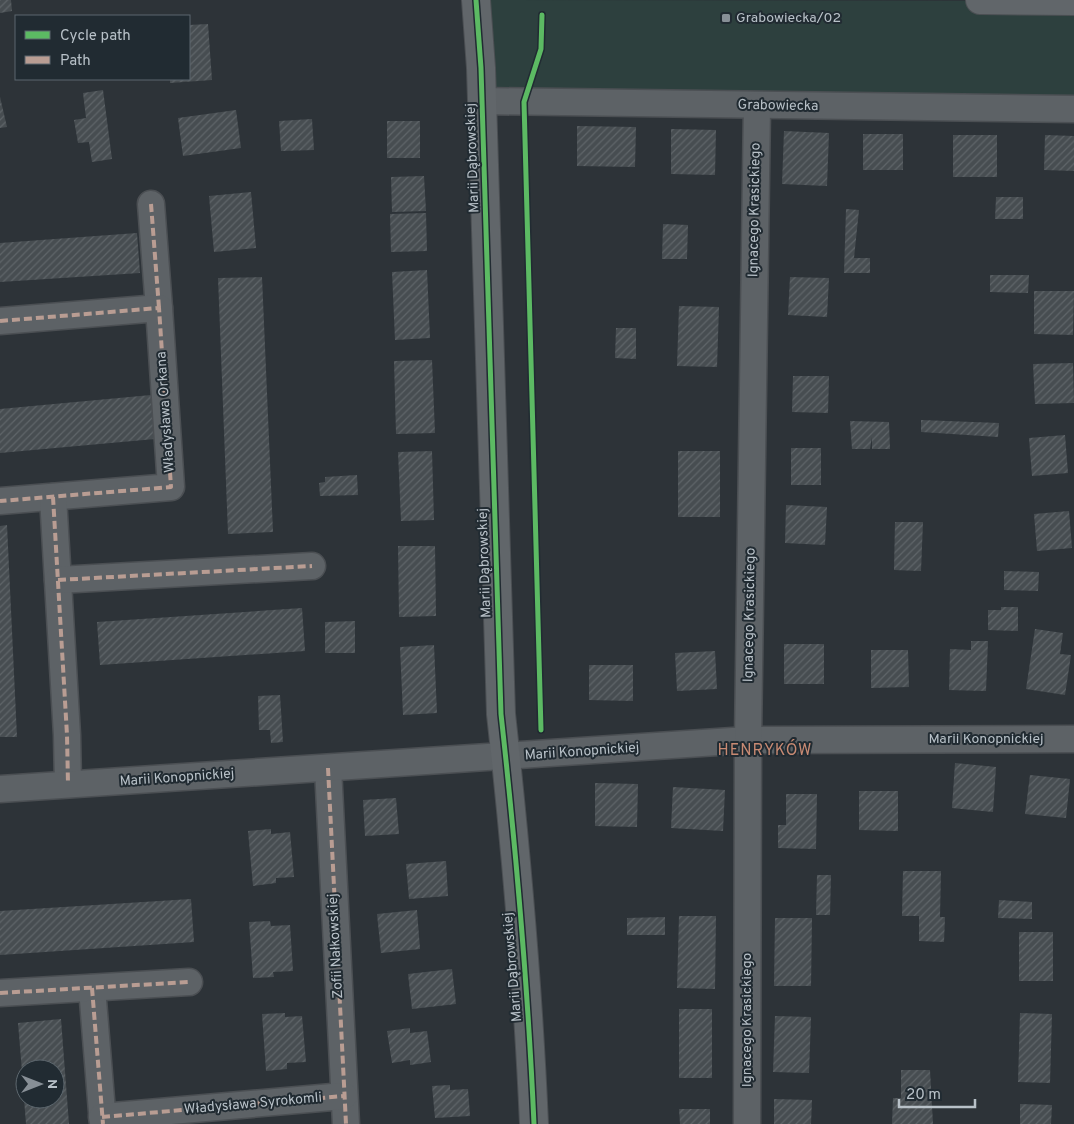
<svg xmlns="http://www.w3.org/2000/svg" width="1074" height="1124" font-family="Overpass,sans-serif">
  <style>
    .grass { fill: #2d403e }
    .building { fill: url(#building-hatch) }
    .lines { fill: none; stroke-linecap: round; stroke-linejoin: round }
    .street-casing { stroke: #4b4f53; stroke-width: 29 }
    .secondary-casing { stroke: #4b4f53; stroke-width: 30 }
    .street { stroke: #5d6266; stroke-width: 26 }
    .secondary { stroke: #61666a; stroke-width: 28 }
    .quiet { stroke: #b99d93; stroke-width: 4; stroke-dasharray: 8 4; stroke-linecap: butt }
    .cycleway-casing { stroke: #212b32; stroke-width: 8 }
    .cycleway { stroke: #5cba63; stroke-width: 5 }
    .poi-dot { fill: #878f96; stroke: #212b32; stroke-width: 2 }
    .labels { text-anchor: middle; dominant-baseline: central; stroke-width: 4; stroke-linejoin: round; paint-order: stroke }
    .poi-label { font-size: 14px; fill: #b8c1c8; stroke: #212b32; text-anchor: start }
    .street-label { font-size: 14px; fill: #b8c1c8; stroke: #212b32 }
    .quarter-label { font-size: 16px; letter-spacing: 1px; fill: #c88a73; stroke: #212b32 }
  </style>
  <defs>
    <pattern id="building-hatch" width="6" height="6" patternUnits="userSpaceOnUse" patternTransform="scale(1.25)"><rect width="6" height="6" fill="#474d51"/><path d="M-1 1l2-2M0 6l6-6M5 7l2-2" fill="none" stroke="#5f6569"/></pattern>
  </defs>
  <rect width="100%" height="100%" fill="#2d3338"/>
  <polygon class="grass" points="476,0 1074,1 1074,109 482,101"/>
  <g class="building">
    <polygon points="0,0 11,0 12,11 0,13"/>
    <polygon points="208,24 212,80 170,83 170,79 189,79 189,25"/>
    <polygon points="103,90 112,159 92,162 89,142 78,143 74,120 86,118 83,93"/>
    <polygon points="0,97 7,127 0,128"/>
    <polygon points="236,110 241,148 183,156 178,118"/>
    <polygon points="312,119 314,150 281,151 279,121"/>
    <rect x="387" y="121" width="33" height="37"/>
    <polygon points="577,126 636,127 635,167 577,166"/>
    <polygon points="671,129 716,130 715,175 671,174"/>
    <polygon points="784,131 829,133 827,186 782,184"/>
    <rect x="863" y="134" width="40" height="36"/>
    <rect x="953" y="135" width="44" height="42"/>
    <polygon points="1045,135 1074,136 1074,171 1044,170"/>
    <polygon points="424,176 426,211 392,212 391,177"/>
    <polygon points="251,192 256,248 214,252 209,196"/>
    <polygon points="996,197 1023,197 1023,219 995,219"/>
    <polygon points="846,209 859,210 854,258 870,258 870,273 844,273"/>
    <polygon points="426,213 427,251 391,252 390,214"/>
    <polygon points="663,224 688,225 687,259 662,259"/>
    <polygon points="137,233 140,273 0,282 0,243"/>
    <polygon points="427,270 430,338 395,340 392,272"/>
    <polygon points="990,275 1029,275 1028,293 990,292"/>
    <polygon points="262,277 273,532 228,534 218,278"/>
    <polygon points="790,277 829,278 827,317 788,315"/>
    <polygon points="1034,291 1074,291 1073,335 1034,334"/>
    <polygon points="679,306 719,307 717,367 677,366"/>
    <polygon points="616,328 636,328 636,359 615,358"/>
    <polygon points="432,360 435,433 396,434 394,361"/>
    <polygon points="1073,363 1074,403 1035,404 1033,364"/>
    <polygon points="793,376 829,376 828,413 792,412"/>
    <polygon points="151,395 155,439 0,453 0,409"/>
    <polygon points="921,420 999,423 998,437 921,432"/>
    <polygon points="850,421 889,422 890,449 872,449 872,437 870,449 852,449"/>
    <polygon points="1065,435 1068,473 1032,476 1029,438"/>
    <rect x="791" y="448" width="30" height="37"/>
    <polygon points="432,451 434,520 401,521 398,452"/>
    <rect x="678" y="451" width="42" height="66"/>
    <polygon points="357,475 358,495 320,496 319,483 325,482 325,477"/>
    <polygon points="786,505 827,507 825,545 785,543"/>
    <polygon points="1069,511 1072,548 1037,551 1034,514"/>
    <polygon points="895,522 923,522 921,571 894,570"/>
    <polygon points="7,525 17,737 0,737 0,526"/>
    <polygon points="398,546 435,546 436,616 399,617"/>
    <polygon points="1004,571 1039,572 1038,591 1004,590"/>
    <polygon points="1001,607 1018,607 1018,631 988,630 988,610 1001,610"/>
    <polygon points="302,608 305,651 100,665 97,622"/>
    <polygon points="355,621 355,653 325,653 325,622"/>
    <polygon points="1035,629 1063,633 1060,654 1071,655 1065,695 1026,689"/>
    <polygon points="971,641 988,641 986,691 949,690 950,649 971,650"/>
    <rect x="784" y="644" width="40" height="40"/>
    <polygon points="434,645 437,713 403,715 400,647"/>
    <polygon points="871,650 908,650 909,687 871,688"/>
    <polygon points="715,651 717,689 677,691 675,653"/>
    <polygon points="589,665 633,665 633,701 589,700"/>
    <polygon points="280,695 283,742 271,743 270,730 259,730 258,696"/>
    <polygon points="955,763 996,767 993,812 952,808"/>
    <polygon points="1030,775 1070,779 1066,818 1025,814"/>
    <polygon points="595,783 638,784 637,827 595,826"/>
    <polygon points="673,787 725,790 723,831 671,828"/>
    <polygon points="859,791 898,791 898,831 859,830"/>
    <polygon points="786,794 817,794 816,849 778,848 778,825 786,825"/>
    <polygon points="396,798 399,834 365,836 363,800"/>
    <polygon points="271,829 271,834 290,832 294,877 276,878 276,883 253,886 248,831"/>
    <polygon points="446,861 448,896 409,899 406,864"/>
    <polygon points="903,871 941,871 940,917 945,917 944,942 919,941 919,916 902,916"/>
    <polygon points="817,875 831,875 830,915 816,915"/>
    <polygon points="191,899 194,942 0,955 0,911"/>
    <polygon points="999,900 1032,902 1032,919 998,918"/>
    <polygon points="417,910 420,949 381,953 377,914"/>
    <polygon points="679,916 716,916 715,989 677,988"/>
    <polygon points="665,917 665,935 627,935 627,918"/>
    <polygon points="775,918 812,918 811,986 774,986"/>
    <polygon points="270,921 271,926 290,925 293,971 273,972 274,977 253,978 249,922"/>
    <rect x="1019" y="932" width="34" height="49"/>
    <polygon points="452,969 456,1004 412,1009 408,974"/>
    <rect x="679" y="1009" width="33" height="69"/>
    <polygon points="285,1013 285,1017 302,1016 306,1062 287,1063 287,1069 266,1071 262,1014"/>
    <polygon points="1020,1013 1052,1014 1050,1083 1018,1082"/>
    <polygon points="775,1016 811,1017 809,1073 773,1072"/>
    <polygon points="61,1019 69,1124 26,1124 24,1099 55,1099 55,1069 25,1069 24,1096 18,1023"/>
    <polygon points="410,1028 410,1033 427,1031 431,1062 410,1065 410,1060 392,1063 387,1031"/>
    <polygon points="901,1070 930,1070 933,1124 892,1124 893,1098 901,1098"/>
    <polygon points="450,1085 450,1090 468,1089 470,1116 435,1118 432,1086"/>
    <polygon points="774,1099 812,1100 811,1124 774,1124"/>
    <polygon points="1020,1104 1052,1105 1051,1124 1020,1124"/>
    <polygon points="679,1109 710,1109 710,1124 680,1124"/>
  </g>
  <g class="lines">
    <defs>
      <g id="street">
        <polyline points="482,101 1074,109"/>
        <polyline points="151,204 159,308"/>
        <polyline points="0,321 159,308 171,487 0,501"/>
        <polyline points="53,497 67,735 68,784"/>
        <polyline points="58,580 312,566"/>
        <polyline points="328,768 346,1124"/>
        <polyline points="0,789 748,740 1074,739"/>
        <polyline points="92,988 103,1124"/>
        <polyline points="0,993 189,982"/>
        <polyline points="102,1117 344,1096"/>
        <polyline points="747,1124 748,740 757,106"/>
      </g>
      <g id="secondary">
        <path d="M476 0 481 68 501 714C516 850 528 987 534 1124"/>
        <polyline points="980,0 1074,1"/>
      </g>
    </defs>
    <use href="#street" class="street-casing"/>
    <use href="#secondary" class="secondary-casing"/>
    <use href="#street" class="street"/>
    <use href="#secondary" class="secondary"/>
    <g class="quiet">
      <polyline points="151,204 159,308"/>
      <polyline points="0,321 159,308 171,487 0,501"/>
      <polyline points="53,497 67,735 68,784"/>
      <polyline points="58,580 312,566"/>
      <polyline points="328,768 346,1124"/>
      <polyline points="92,988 103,1124"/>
      <polyline points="0,993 189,982"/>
      <polyline points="102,1117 344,1096"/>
    </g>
    <defs>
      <g id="cycleway">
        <path d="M476 0 481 68 501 714C516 850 528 987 534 1124"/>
        <polyline points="541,730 524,102 541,49 542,15"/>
      </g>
    </defs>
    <use href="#cycleway" class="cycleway-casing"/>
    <use href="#cycleway" class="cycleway"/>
  </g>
  <rect class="poi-dot" x="721" y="13" width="10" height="10" rx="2.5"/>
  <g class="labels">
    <g class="poi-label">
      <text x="736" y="18">Grabowiecka/02</text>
    </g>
    <g class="street-label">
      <text transform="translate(778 106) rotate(1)">Grabowiecka</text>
      <text transform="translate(473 158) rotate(-92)">Marii Dąbrowskiej</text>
      <text transform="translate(755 210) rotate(-89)">Ignacego Krasickiego</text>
      <text transform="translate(166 412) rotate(-94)">Władysława Orkana</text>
      <text transform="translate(485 563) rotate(-92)">Marii Dąbrowskiej</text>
      <text transform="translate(750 615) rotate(-89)">Ignacego Krasickiego</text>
      <text x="986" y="739">Marii Konopnickiej</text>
      <text transform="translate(582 752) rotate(-4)">Marii Konopnickiej</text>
      <text transform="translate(177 778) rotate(-4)">Marii Konopnickiej</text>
      <text transform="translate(336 946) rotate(-93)">Zofii Nałkowskiej</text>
      <text transform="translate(513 967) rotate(-95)">Marii Dąbrowskiej</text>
      <text transform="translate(747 1020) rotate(-90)">Ignacego Krasickiego</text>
      <text transform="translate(253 1104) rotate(-5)">Władysława Syrokomli</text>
    </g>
    <g class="quarter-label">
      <text x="765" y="751">HENRYKÓW</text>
    </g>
  </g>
  <rect x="15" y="15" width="175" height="65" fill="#212b32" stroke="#5d676e"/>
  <rect x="25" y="31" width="25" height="8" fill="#5cba63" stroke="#5d676e"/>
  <text x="60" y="40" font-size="15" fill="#b8c1c8">Cycle path</text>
  <rect x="25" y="56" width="25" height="8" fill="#b99d93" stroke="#5d676e"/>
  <text x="60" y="65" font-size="15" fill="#b8c1c8">Path</text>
  <g transform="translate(40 1084) rotate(90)"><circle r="24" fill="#212b32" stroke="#5d676e"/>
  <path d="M0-4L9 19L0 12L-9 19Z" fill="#878f96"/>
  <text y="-8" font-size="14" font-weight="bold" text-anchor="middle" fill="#b8c1c8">N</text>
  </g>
  <path d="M899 1099v8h76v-8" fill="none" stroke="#b8c1c8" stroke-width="2.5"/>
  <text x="906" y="1099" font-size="15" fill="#b8c1c8" stroke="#212b32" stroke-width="4" paint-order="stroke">20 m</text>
</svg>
